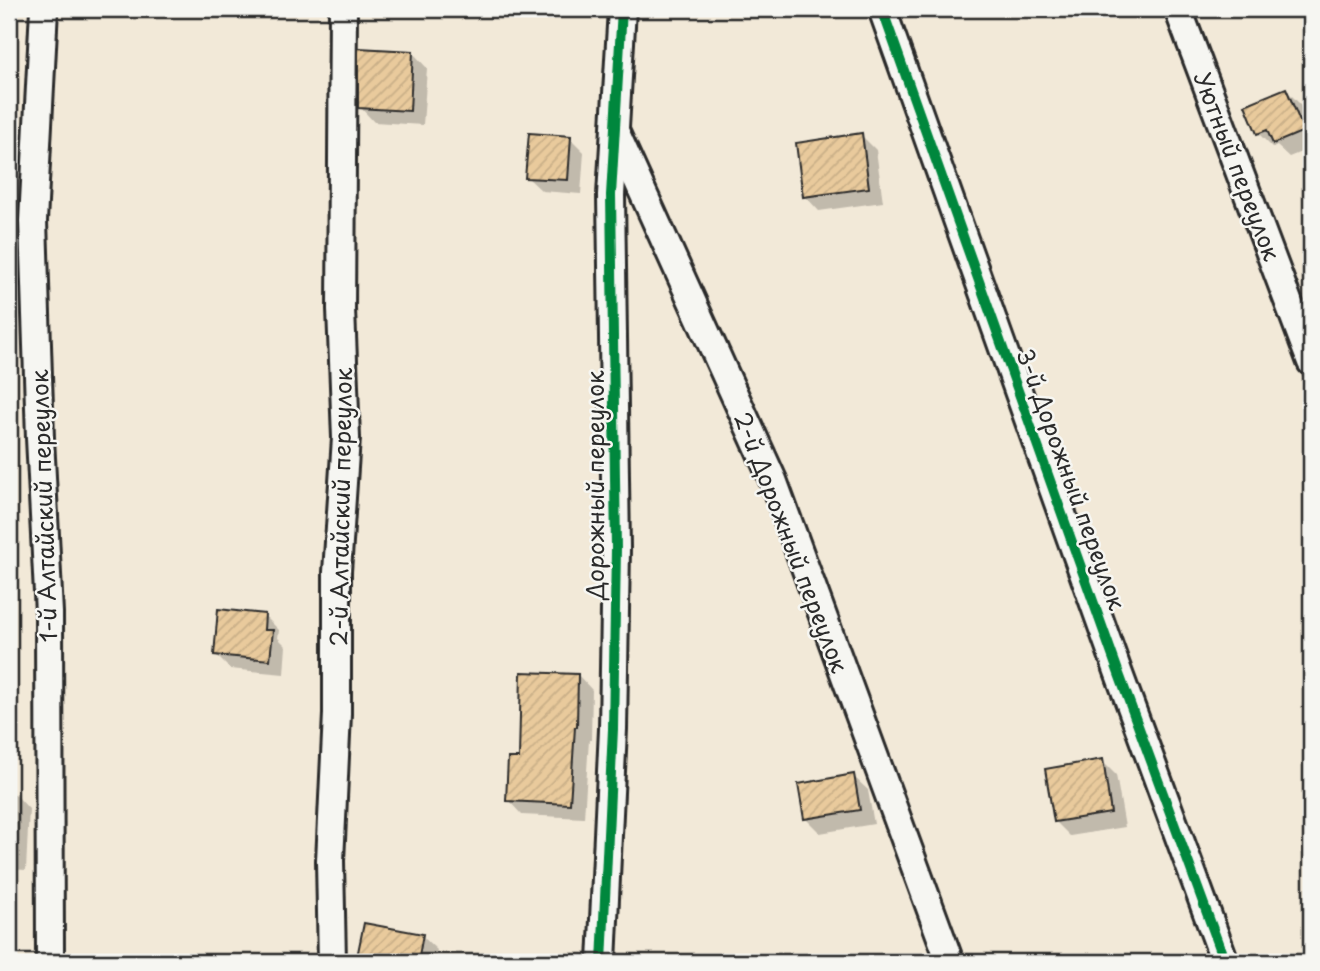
<svg xmlns="http://www.w3.org/2000/svg" width="1320" height="971" font-family="'Playpen Sans',sans-serif">
  <style>
    .shadow { fill: #0003 }
    .building { fill: url(#building-hatch); stroke: #2b2b2b; stroke-width: 2 }
    .lines { fill: none; stroke-linecap: round; stroke-linejoin: round }
    .street-casing { stroke: #2b2b2b; stroke-width: 32 }
    .street { stroke: #f6f6f2; stroke-width: 26 }
    .cycleway-casing { stroke: #f6f6f2; stroke-width: 15 }
    .cycleway { stroke: #00873e; stroke-width: 10 }
    .labels { text-anchor: middle; dominant-baseline: central; stroke-width: 5; stroke-linejoin: round; paint-order: stroke }
    .street-label { font-size: 23px; fill: #2b2b2b; stroke: #f6f6f2 }
  </style>
  <defs>
    <pattern id="building-hatch" width="6" height="6" patternUnits="userSpaceOnUse" patternTransform="scale(1.75)"><rect width="6" height="6" fill="#e9ca9c"/><path d="M-1 1l2-2M0 6l6-6M5 7l2-2" fill="none" stroke="#c8ae87"/></pattern>
  </defs>
  <rect width="100%" height="100%" fill="#f2e9d8"/>
  <filter id="ink" filterUnits="userSpaceOnUse"><feTurbulence type="fractalNoise" baseFrequency=".0143" numOctaves="2"/><feDisplacementMap in="SourceGraphic" scale="14" xChannelSelector="R" yChannelSelector="G"/><feConvolveMatrix kernelMatrix="1 2 1 2 8 2 1 2 1" color-interpolation-filters="sRGB"/></filter>
  <g filter="url(#ink)">
    <g class="shadow">
      <polygon points="413,53 427,68 423,125 374,122 360,107"/>
      <polygon points="1286,90 1300,104 1311,131 1311,148 1289,157 1277,146 1273,148 1258,133"/>
      <polygon points="861,135 876,150 883,202 819,211 805,196"/>
      <polygon points="570,138 584,152 581,194 542,191 527,177"/>
      <polygon points="9,265 16,272 15,308 9,307"/>
      <polygon points="264,615 279,630 278,638 286,646 284,674 230,669 215,654"/>
      <polygon points="578,675 592,690 591,740 589,740 584,818 522,815 508,800 521,760"/>
      <polygon points="1102,761 1116,775 1125,827 1070,836 1056,822"/>
      <polygon points="853,776 868,790 874,824 820,833 806,819"/>
      <polygon points="9,794 15,794 29,809 26,870 9,869"/>
      <polygon points="365,925 422,936 437,950 434,962 358,962"/>
    </g>
    <g class="building">
      <polygon points="358,48 413,51 410,111 358,108"/>
      <polygon points="1286,88 1304,131 1273,144 1267,130 1257,134 1245,105"/>
      <polygon points="529,133 571,136 568,180 525,178"/>
      <polygon points="862,133 869,188 803,197 796,143"/>
      <polygon points="218,609 265,614 264,630 273,630 270,660 214,655"/>
      <polygon points="521,672 578,674 577,727 575,727 570,804 506,801 508,758 519,758"/>
      <polygon points="1103,759 1111,813 1054,822 1045,769"/>
      <polygon points="854,774 860,810 804,819 798,784"/>
      <polygon points="364,923 423,934 418,962 356,962"/>
    </g>
    <g class="lines">
      <defs>
        <g id="street">
          <polyline points="44,9 33,221 40,438 49,613 50,962"/>
          <polyline points="882,9 1119,674 1225,962"/>
          <polyline points="1178,9 1311,362"/>
          <polyline points="616,133 773,480 950,962"/>
          <polyline points="332,962 330,861 337,714 337,572 346,438 341,309 343,9"/>
          <polyline points="602,962 613,729 616,549 611,195 622,9"/>
        </g>
      </defs>
      <use href="#street" class="street-casing"/>
      <use href="#street" class="street"/>
      <defs>
        <g id="cycleway">
          <polyline points="882,9 1119,674 1225,962"/>
          <polyline points="602,962 613,729 616,549 611,195 622,9"/>
        </g>
      </defs>
      <use href="#cycleway" class="cycleway-casing"/>
      <use href="#cycleway" class="cycleway"/>
    </g>
  </g>
  <g class="labels">
    <g class="street-label">
      <text transform="translate(1238 166) rotate(69)">Уютный переулок</text>
      <text transform="translate(1072 479) rotate(70)">3-й Дорожный переулок</text>
      <text transform="translate(594 485) rotate(-90)">Дорожный переулок</text>
      <text transform="translate(43 506) rotate(-92)">1-й Алтайский переулок</text>
      <text transform="translate(340 507) rotate(-89)">2-й Алтайский переулок</text>
      <text transform="translate(792 542) rotate(69)">2-й Дорожный переулок</text>
    </g>
  </g>
  <rect width="1320" height="971" fill="none" stroke="#f6f6f2" stroke-width="35"/>
  <rect x="18" y="18" width="1285" height="936" fill="none" stroke="#2b2b2b" stroke-width="2.5" filter="url(#ink)"/>
</svg>
